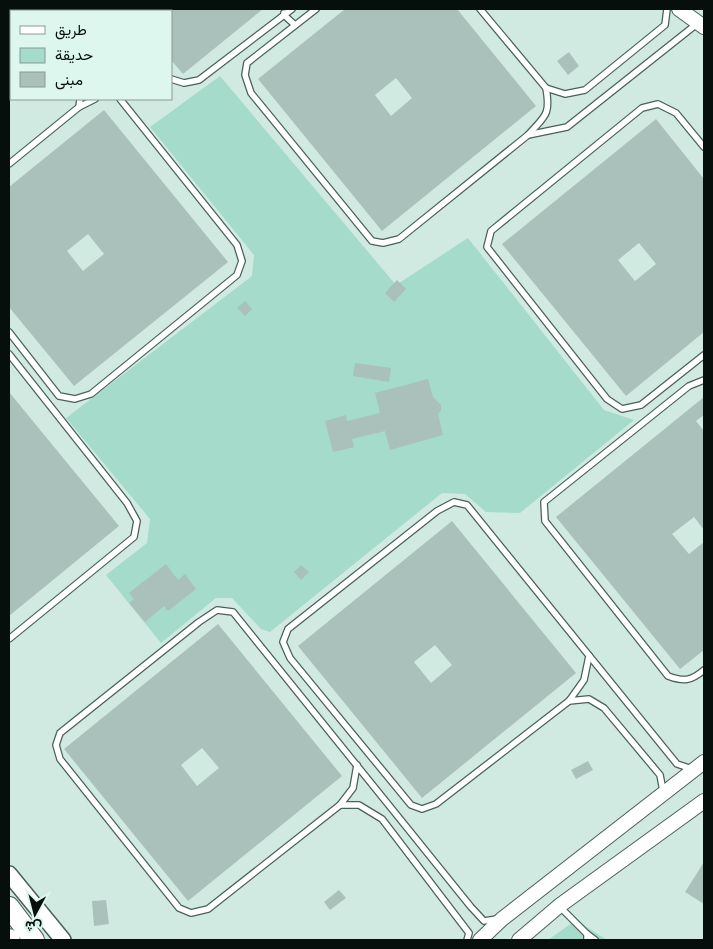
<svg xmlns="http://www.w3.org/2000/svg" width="713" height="949" font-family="'Titillium Web',Vazirmatn,sans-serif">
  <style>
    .green { fill: #a4dbcb }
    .building { fill: #a9c1ba; fill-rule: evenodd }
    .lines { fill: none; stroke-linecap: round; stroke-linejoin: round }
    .service-casing { stroke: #4a605a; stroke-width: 8 }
    .tertiary-casing { stroke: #4a605a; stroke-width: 16 }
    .secondary-casing { stroke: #4a605a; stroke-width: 18 }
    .motorway-casing { stroke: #4a605a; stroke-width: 22 }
    .service { stroke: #fff; stroke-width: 5.5 }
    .tertiary { stroke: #fff; stroke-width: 14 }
    .secondary { stroke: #fff; stroke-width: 15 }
    .motorway { stroke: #fff; stroke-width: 20 }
  </style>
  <rect width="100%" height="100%" fill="#d0eae2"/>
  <g class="green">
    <polygon points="220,76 396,285 468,238 604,410 634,420 520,513 486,512 465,494 442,493 270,632 261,629 232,598 216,598 161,643 106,575 147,543 150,519 66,418 252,276 254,255 150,127"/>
    <polygon points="576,920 607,940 548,940"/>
  </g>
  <g class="building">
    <polygon points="171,9 263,9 183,74 171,60"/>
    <path d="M345 9H457L536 106 382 231 258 79ZM396 78 412 98 391 116 375 95Z"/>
    <polygon points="569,52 579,66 568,75 557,61"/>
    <path d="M104 110 228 262 74 386 9 307V187ZM88 234 104 254 83 271 67 251Z"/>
    <path d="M656 119 704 179V332L626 396 502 244ZM639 243 656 264 635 281 618 260Z"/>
    <polygon points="397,280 406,289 394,302 385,293"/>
    <polygon points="245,301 252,309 245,316 237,308"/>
    <polygon points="355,363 391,368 389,382 353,376"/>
    <polygon points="428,379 433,397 441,405 441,410 438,414 443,435 390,450 385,431 352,439 354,447 333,452 325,421 346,415 347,421 380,413 375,393"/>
    <polygon points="9,392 119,526 9,616"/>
    <polygon points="704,397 704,415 696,421 704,431 704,530 694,517 672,534 689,554 704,542 704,650 680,669 556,517"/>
    <path d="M452 521 576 673 422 798 298 646ZM435 645 452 665 431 683 414 662Z"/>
    <polygon points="166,564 178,580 185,574 196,589 168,611 164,606 145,622 129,603 134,599 129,593"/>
    <polygon points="301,565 309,572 301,580 294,572"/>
    <path d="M218 624 342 776 188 901 64 749ZM202 748 219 768 197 786 181 765Z"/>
    <polygon points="588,761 593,770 576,779 571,770"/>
    <polygon points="704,862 704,904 685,892"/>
    <polygon points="339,890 346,898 330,910 324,902"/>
    <polygon points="106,900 109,924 94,926 92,901"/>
  </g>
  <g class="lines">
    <defs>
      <g id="service">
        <polyline points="26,9 28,11"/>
        <polyline points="48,9 50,11"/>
        <polyline points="114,9 116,11"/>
        <polyline points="316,9 247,63 245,75 251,93 372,241 383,243 399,239 528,135 567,127 698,23"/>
        <polyline points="480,9 546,88 565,94 585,90 665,25 667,9"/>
        <polyline points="284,13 284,15 295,25"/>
        <polyline points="171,79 184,83 199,80 292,9"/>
        <polyline points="79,107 95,99"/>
        <path d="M528 135C545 116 551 115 546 88"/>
        <polyline points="704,147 676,113 658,104 642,108 491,231 487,247 607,399 622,409 641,405 704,355"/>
        <polyline points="9,164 79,107 80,99"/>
        <polyline points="9,332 59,396 75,399 91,394 237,275 242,261 237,245 120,99"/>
        <polyline points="9,354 127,503 137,521 134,537 9,639"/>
        <path d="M704 380 689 386 544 502 545 521 668 676C684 682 691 681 704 670"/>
        <polyline points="569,701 584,680 589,656"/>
        <polyline points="663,791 660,775 604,708 589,699 569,701 436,804 422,809 411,805 290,658 283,642 288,629 437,511 454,502 467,505 677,764 692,769"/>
        <polyline points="340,805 353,788 357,765"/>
        <polyline points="559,906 587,934 587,940"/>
        <polyline points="587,934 595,940"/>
        <polyline points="467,940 469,933 382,819 359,805 340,805 208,909 191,913 179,908 60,759 56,745 60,733 199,622 217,610 233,612 471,907 484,921 497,919"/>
      </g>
      <g id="tertiary">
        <polyline points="679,9 704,27"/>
        <polyline points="480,940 502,919 704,762"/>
        <polyline points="519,940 559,906 704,801"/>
      </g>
      <polyline id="secondary" points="9,874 63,940"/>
      <g id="motorway">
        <polyline points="9,907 34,940"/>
        <polyline points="9,939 10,940"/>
      </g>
    </defs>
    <use href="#service" class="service-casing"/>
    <use href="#tertiary" class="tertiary-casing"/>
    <use href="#secondary" class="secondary-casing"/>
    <use href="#motorway" class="motorway-casing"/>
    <use href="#service" class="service"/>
    <use href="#tertiary" class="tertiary"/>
    <use href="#secondary" class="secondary"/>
    <use href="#motorway" class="motorway"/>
  </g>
  <rect width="713" height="949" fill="none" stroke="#070f0c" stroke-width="20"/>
  <rect x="10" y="10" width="162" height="90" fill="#ddf7ef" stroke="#879a94"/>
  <rect x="20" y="26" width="25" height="8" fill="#ffffff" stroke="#879a94"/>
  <text x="55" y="35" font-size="15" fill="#070f0c">طريق</text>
  <rect x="20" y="48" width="25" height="15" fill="#a4dbcb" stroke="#879a94"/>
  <text x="55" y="60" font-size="15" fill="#070f0c">حديقة</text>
  <rect x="20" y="72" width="25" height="15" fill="#a9c1ba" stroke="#879a94"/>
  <text x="55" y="85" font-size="15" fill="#070f0c">مبنى</text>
  <g transform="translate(35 914) rotate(187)" stroke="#ddf7ef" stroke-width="4" paint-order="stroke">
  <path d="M0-4L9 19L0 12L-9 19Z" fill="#070f0c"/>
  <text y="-8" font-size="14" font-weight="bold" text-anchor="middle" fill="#070f0c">ش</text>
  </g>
</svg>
